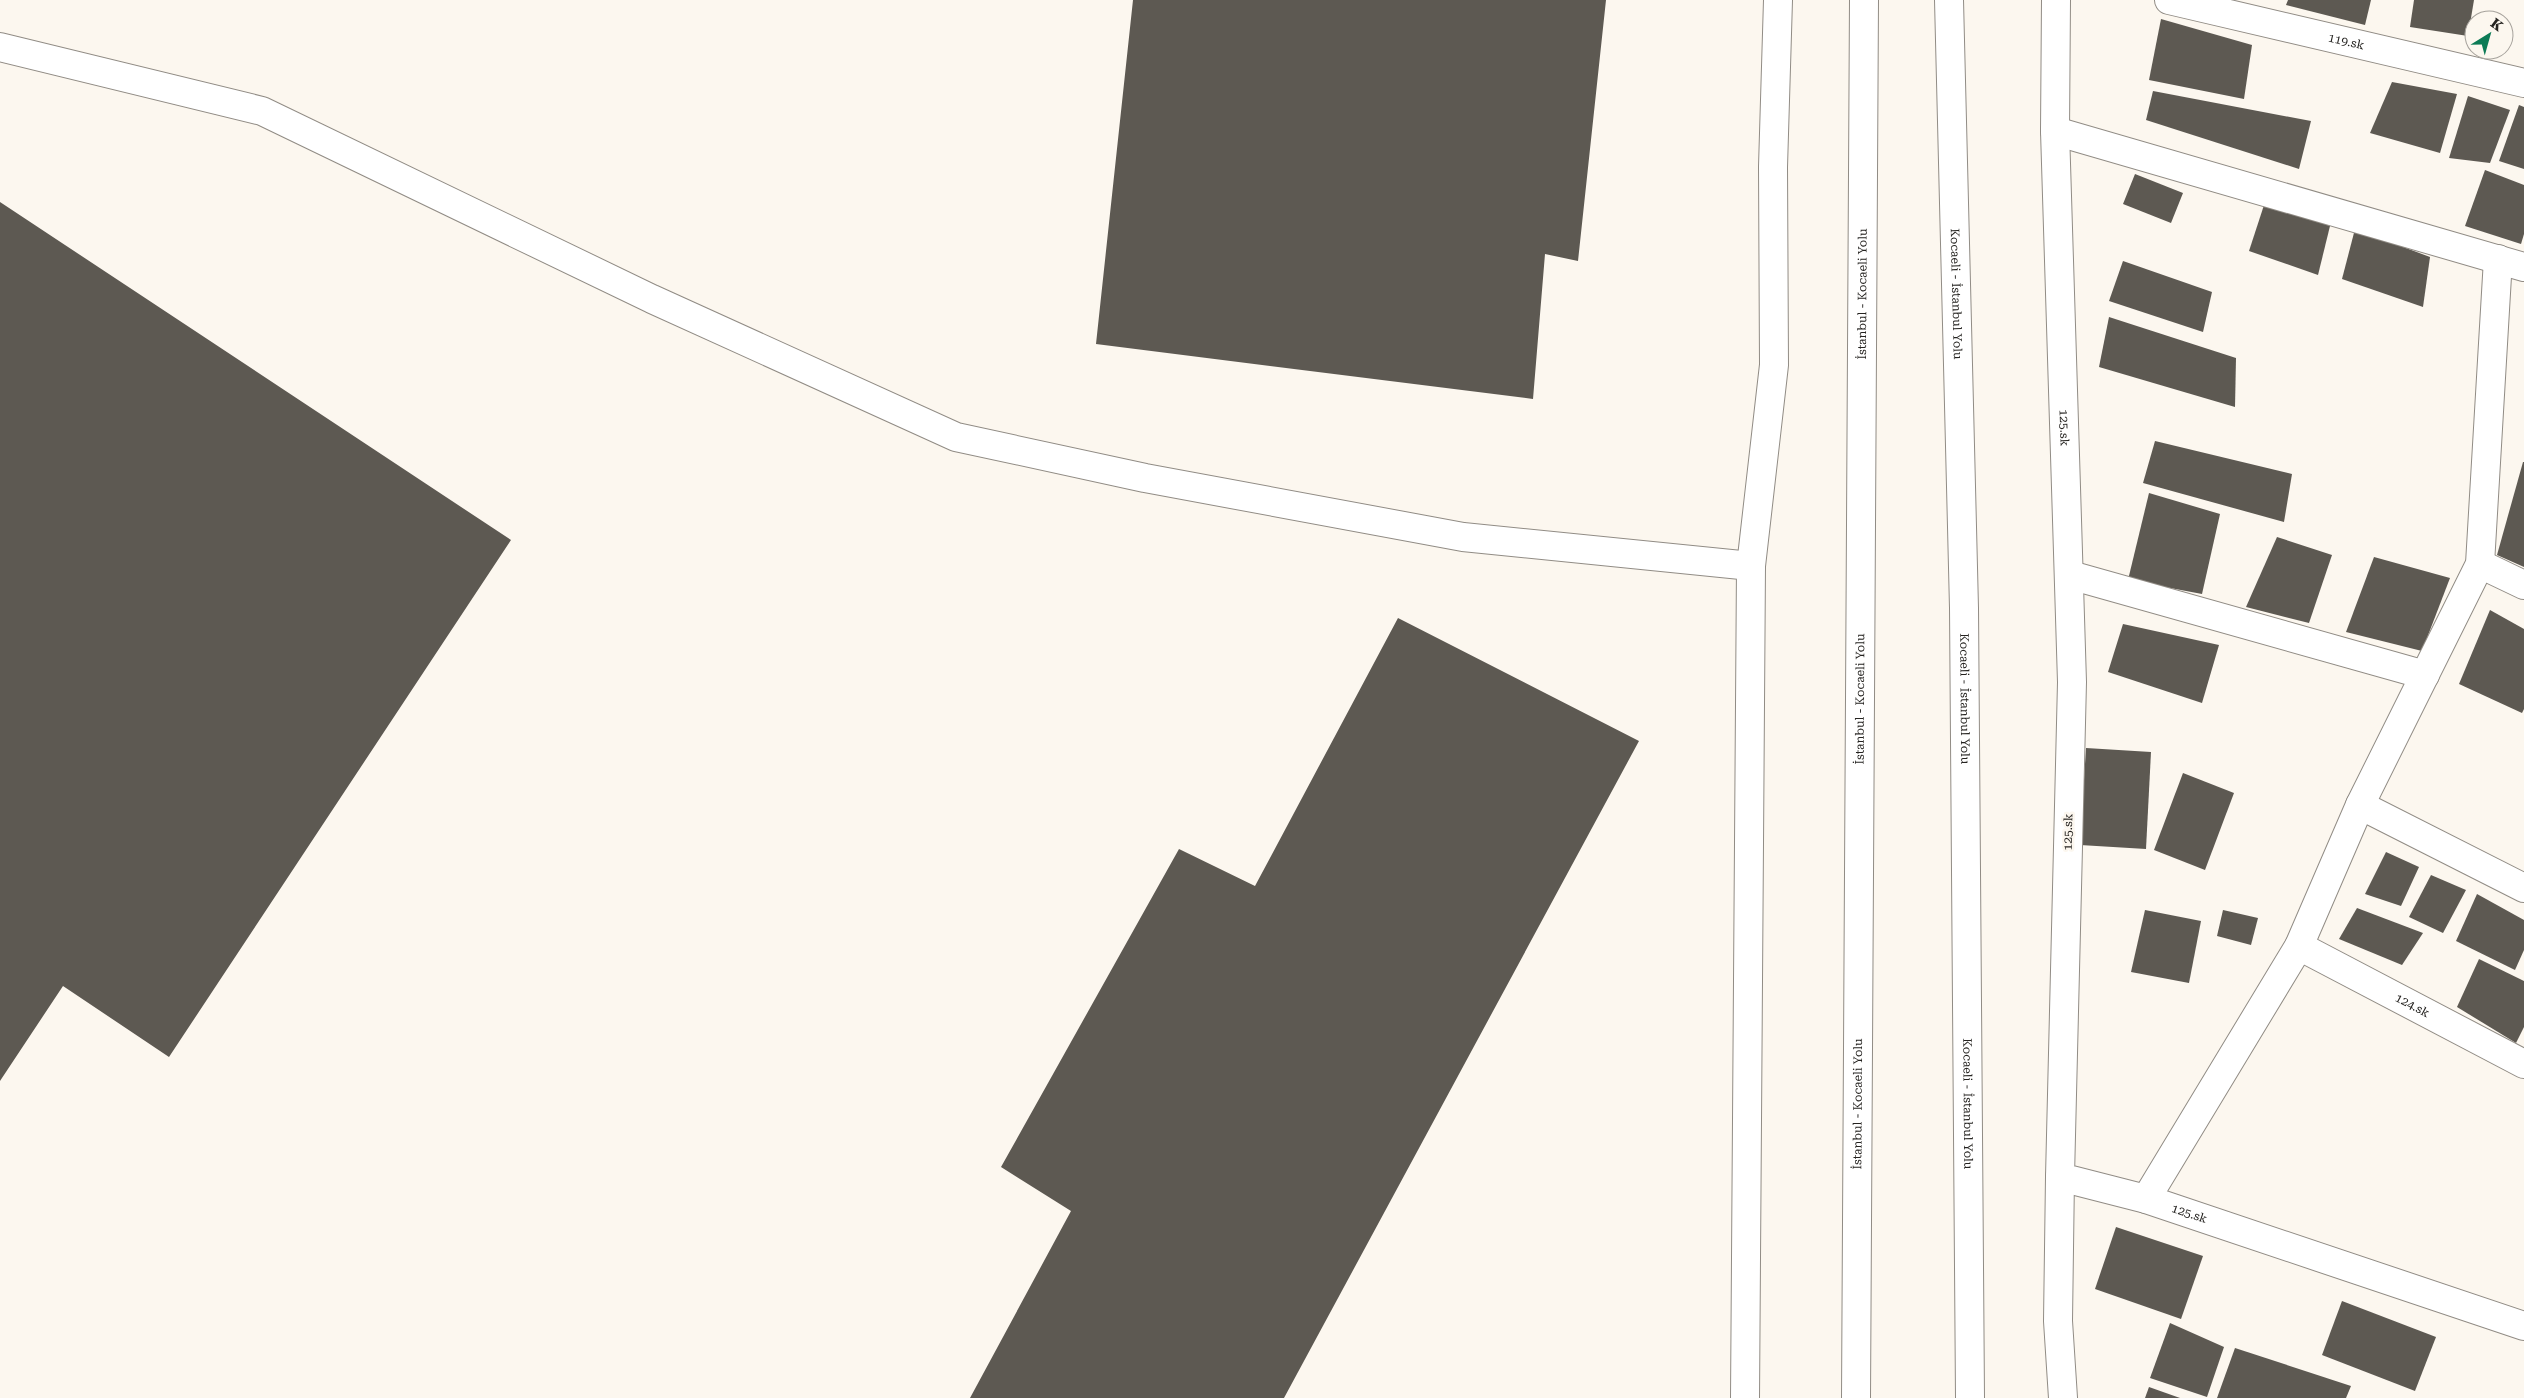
<svg xmlns="http://www.w3.org/2000/svg" width="2524" height="1398" font-family="'Roboto Serif',serif">
  <style>
    .building { fill: #5d5952 }
    .lines { fill: none; stroke-linecap: round; stroke-linejoin: round }
    .minor-casing { stroke: #918c85; stroke-width: 30 }
    .tertiary-casing { stroke: #918c85; stroke-width: 30 }
    .trunk-casing { stroke: #918c85; stroke-width: 30 }
    .minor { stroke: #fff; stroke-width: 28 }
    .tertiary { stroke: #fff; stroke-width: 28 }
    .trunk { stroke: #fff; stroke-width: 28 }
    .labels { text-anchor: middle; dominant-baseline: central; stroke-width: 5; stroke-linejoin: round; paint-order: stroke }
    .street-label { font-size: 12px; fill: #252320; stroke: #fcf7ef }
  </style>
  <rect width="100%" height="100%" fill="#fcf7ef"/>
  <g class="building">
    <polygon points="1133,0 1606,0 1578,261 1545,254 1533,399 1096,344"/>
    <polygon points="2288,0 2371,0 2365,25 2286,5"/>
    <polygon points="2414,0 2474,0 2468,36 2410,27"/>
    <polygon points="2161,19 2252,45 2244,99 2149,80"/>
    <polygon points="2392,82 2457,94 2440,153 2370,133"/>
    <polygon points="2153,91 2311,121 2299,169 2146,120"/>
    <polygon points="2468,96 2510,110 2490,163 2449,158"/>
    <polygon points="2519,105 2524,107 2524,169 2499,161"/>
    <polygon points="2485,170 2524,185 2524,234 2521,244 2465,226"/>
    <polygon points="2135,174 2183,193 2171,223 2123,204"/>
    <polygon points="0,202 511,540 169,1057 63,986 0,1081"/>
    <polygon points="2265,202 2330,226 2318,275 2249,251"/>
    <polygon points="2355,229 2430,257 2423,307 2342,279"/>
    <polygon points="2123,261 2212,292 2203,332 2109,301"/>
    <polygon points="2109,317 2236,358 2235,407 2099,367"/>
    <polygon points="2155,441 2292,474 2284,522 2143,483"/>
    <polygon points="2523,462 2524,462 2524,567 2497,555"/>
    <polygon points="2149,493 2220,514 2202,594 2128,580"/>
    <polygon points="2277,537 2332,555 2309,623 2246,607"/>
    <polygon points="2374,557 2450,578 2422,651 2346,632"/>
    <polygon points="2490,610 2524,629 2524,709 2522,713 2459,684"/>
    <polygon points="1398,618 1639,741 1284,1398 970,1398 1071,1211 1001,1167 1179,849 1255,886"/>
    <polygon points="2123,624 2219,645 2202,703 2108,672"/>
    <polygon points="2086,748 2151,752 2146,849 2080,845"/>
    <polygon points="2183,773 2234,793 2205,870 2154,850"/>
    <polygon points="2386,852 2419,867 2401,906 2365,894"/>
    <polygon points="2431,875 2466,890 2443,933 2409,917"/>
    <polygon points="2477,894 2524,920 2524,950 2515,970 2456,941"/>
    <polygon points="2357,908 2423,933 2402,965 2339,939"/>
    <polygon points="2145,910 2201,921 2189,983 2131,972"/>
    <polygon points="2223,910 2258,918 2251,945 2217,936"/>
    <polygon points="2479,959 2524,981 2524,1027 2516,1043 2457,1007"/>
    <polygon points="2116,1227 2203,1256 2181,1319 2095,1289"/>
    <polygon points="2342,1301 2436,1337 2415,1391 2322,1355"/>
    <polygon points="2170,1323 2224,1347 2207,1397 2150,1378"/>
    <polygon points="2235,1348 2351,1386 2346,1398 2217,1398"/>
    <polygon points="2149,1387 2180,1398 2145,1398"/>
  </g>
  <g class="lines">
    <defs>
      <g id="minor">
        <path id="s1" d="M2056 0 2055 131 2072 682 2060 1177 2146 1199 2524 1326"/>
        <path id="s2" d="M2169 0 2524 83"/>
        <polyline points="0,47 262,111 652,299 956,437 1145,478 1463,537 1751,566"/>
        <polyline points="2055,131 2524,267"/>
        <polyline points="2480,564 2524,585"/>
        <polyline points="2070,575 2425,675"/>
        <polyline points="2360,805 2524,888"/>
        <path id="s3" d="M2299 946 2524 1064"/>
        <polyline points="2060,1177 2058,1321 2063,1398"/>
        <polyline points="2146,1199 2299,946 2360,805 2480,564 2498,259"/>
      </g>
      <polyline id="tertiary" points="1745,1398 1751,566 1774,365 1773,167 1778,0"/>
      <g id="trunk">
        <path id="s4" d="M1949 0 1964 608 1970 1398"/>
        <path id="s5" d="M1856 1398 1864 0"/>
      </g>
    </defs>
    <use href="#minor" class="minor-casing"/>
    <use href="#tertiary" class="tertiary-casing"/>
    <use href="#trunk" class="trunk-casing"/>
    <use href="#minor" class="minor"/>
    <use href="#tertiary" class="tertiary"/>
    <use href="#trunk" class="trunk"/>
  </g>
  <g class="labels">
    <g class="street-label">
      <text stroke="none"><textPath href="#s2" startOffset="182">119.sk</textPath></text>
      <text stroke="none"><textPath href="#s5" startOffset="1104">İstanbul - Kocaeli Yolu</textPath></text>
      <text stroke="none"><textPath href="#s4" startOffset="294">Kocaeli - İstanbul Yolu</textPath></text>
      <text stroke="none"><textPath href="#s1" startOffset="428">125.sk</textPath></text>
      <text stroke="none"><textPath href="#s5" startOffset="699">İstanbul - Kocaeli Yolu</textPath></text>
      <text stroke="none"><textPath href="#s4" startOffset="699">Kocaeli - İstanbul Yolu</textPath></text>
      <text transform="translate(2068 832) rotate(-89)">125.sk</text>
      <text stroke="none"><textPath href="#s3" startOffset="128">124.sk</textPath></text>
      <text stroke="none"><textPath href="#s5" startOffset="294">İstanbul - Kocaeli Yolu</textPath></text>
      <text stroke="none"><textPath href="#s4" startOffset="1104">Kocaeli - İstanbul Yolu</textPath></text>
      <text stroke="none"><textPath href="#s1" startOffset="1312">125.sk</textPath></text>
    </g>
  </g>
  <g transform="translate(2489 35) rotate(37)"><circle r="24" fill="#fcf7ef" stroke="#a6a29c"/>
  <path d="M0-4L9 19L0 12L-9 19Z" fill="#0c7b56"/>
  <text y="-8" font-size="14" font-weight="bold" text-anchor="middle" fill="#252320">K</text>
  </g>
</svg>
